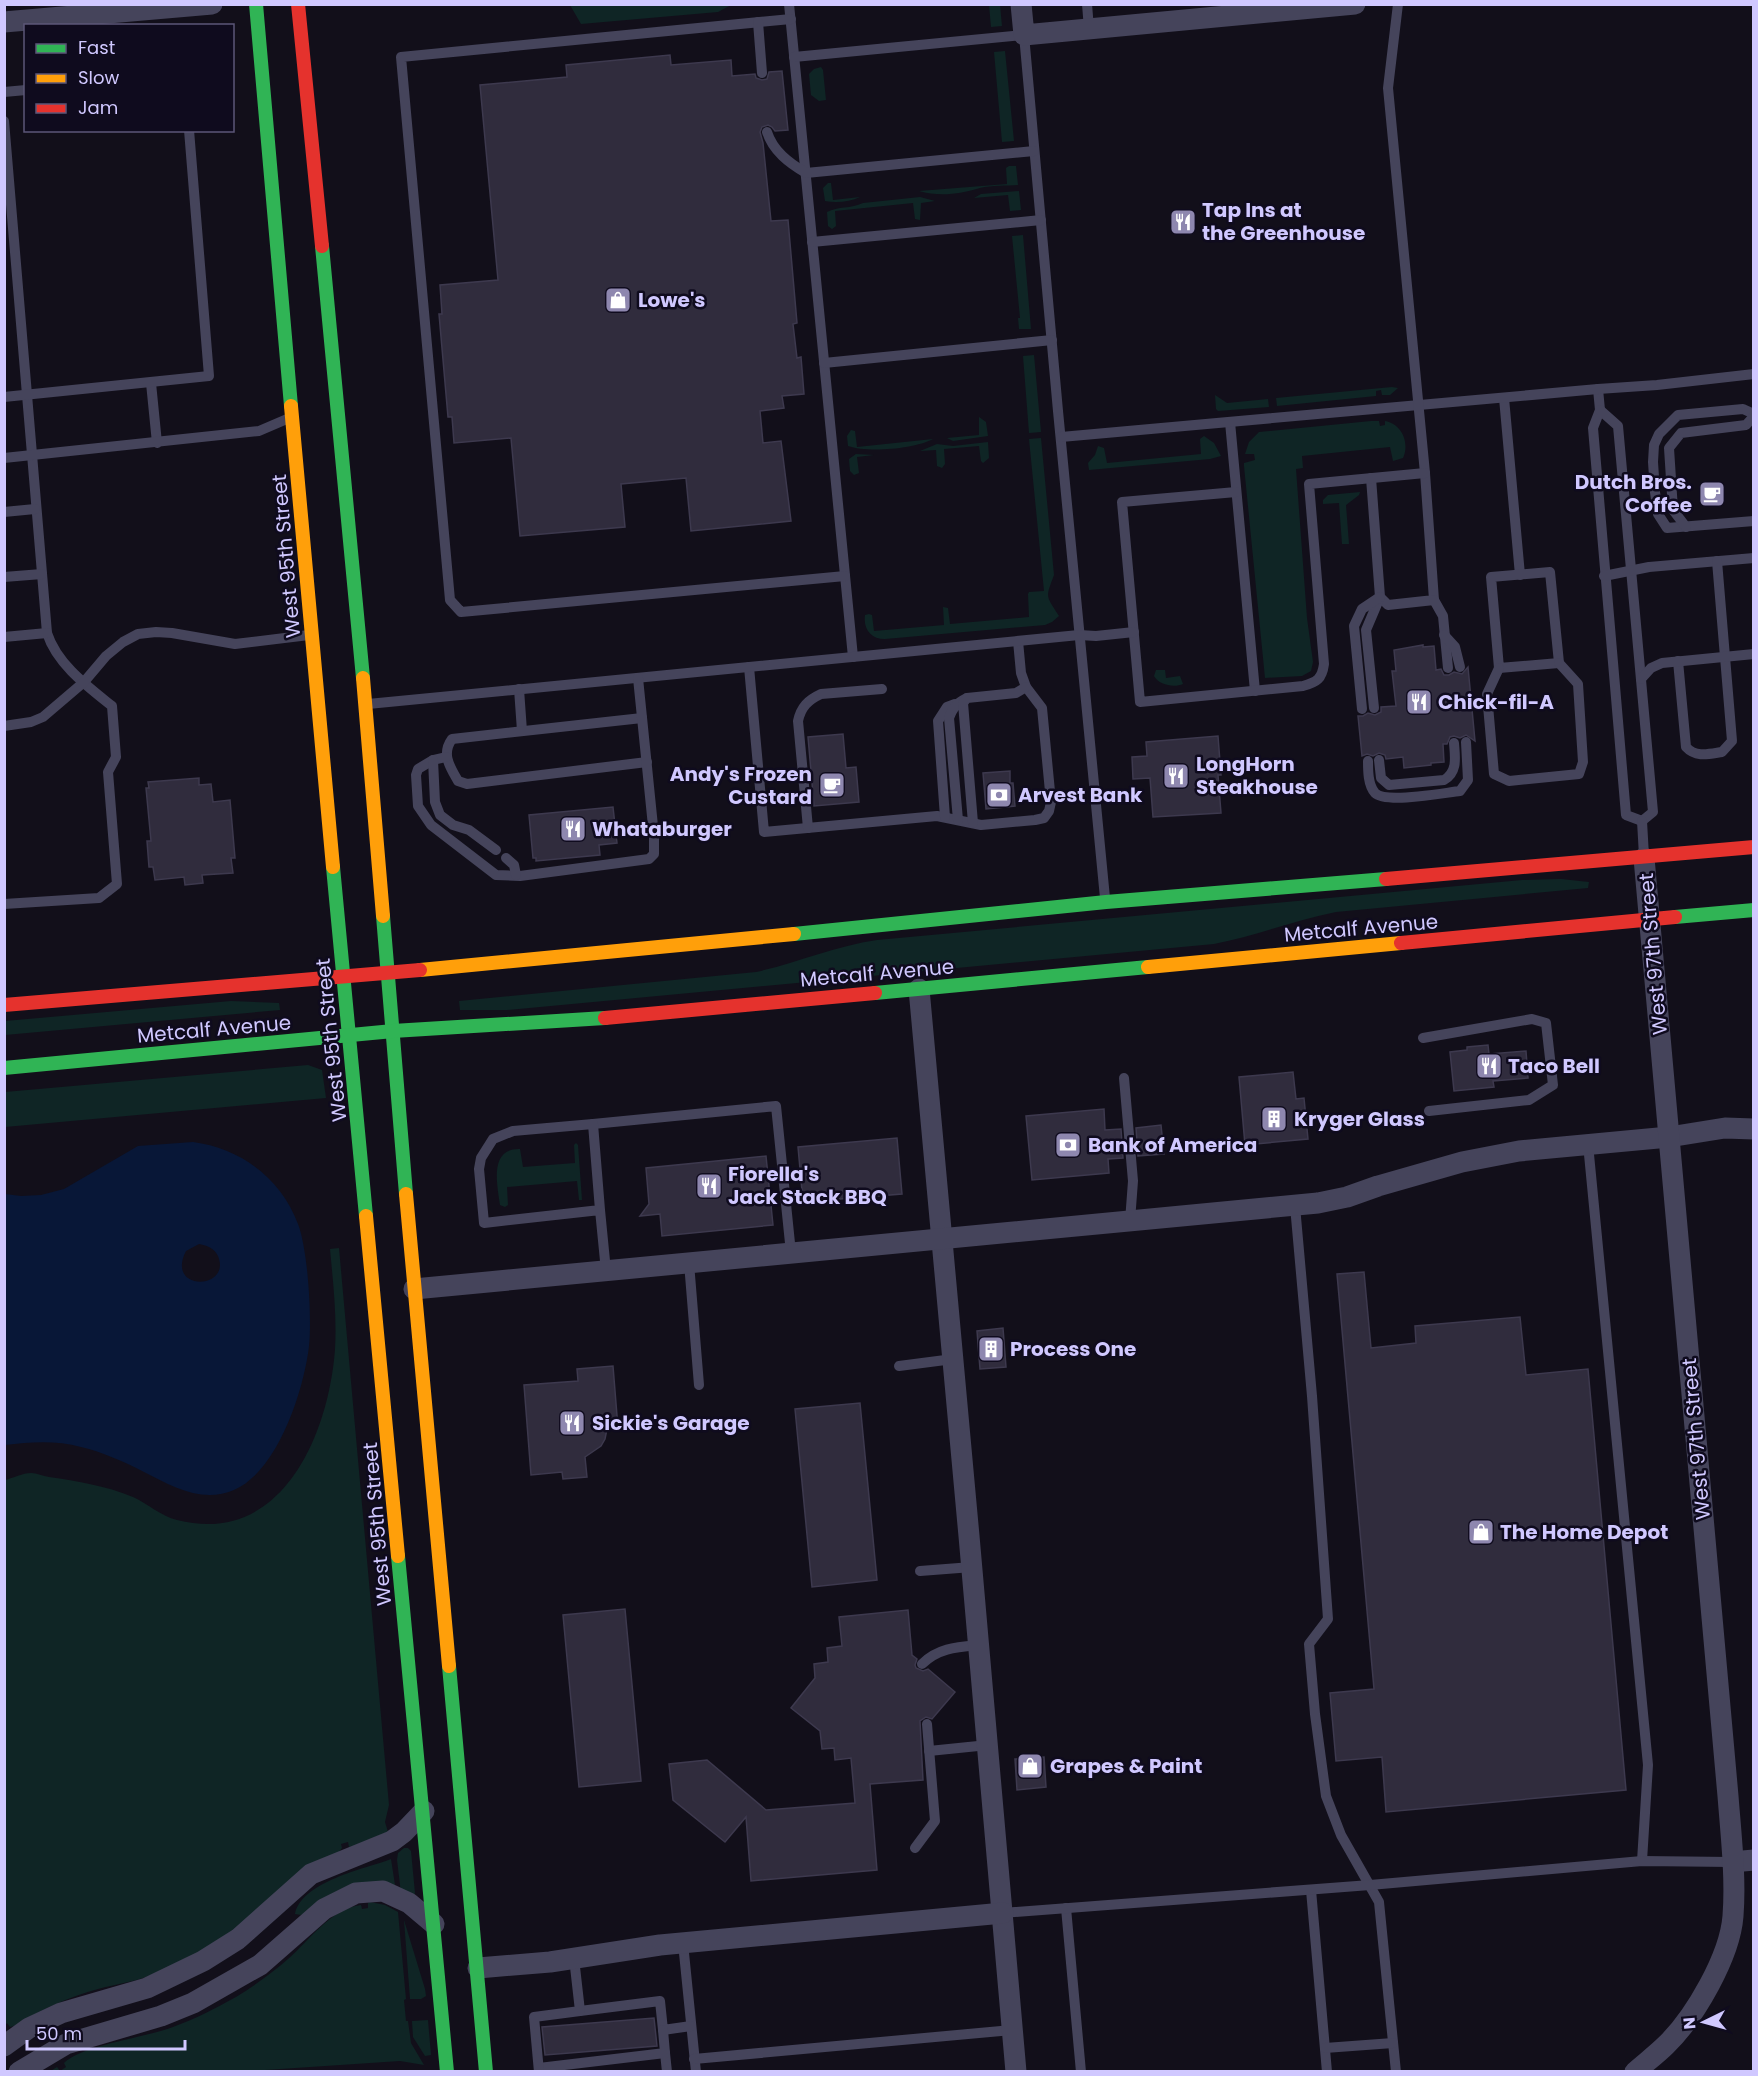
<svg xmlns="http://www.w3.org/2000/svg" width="1758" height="2076" font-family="Poppins,sans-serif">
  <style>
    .green { fill: #0f2525 }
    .water { fill: #081737; fill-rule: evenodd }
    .building { fill: #302c3d; stroke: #3d394e; stroke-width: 1.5 }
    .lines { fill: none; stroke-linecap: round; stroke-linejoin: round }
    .lane { stroke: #45445b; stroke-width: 10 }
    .street { stroke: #45445b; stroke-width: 21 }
    .fast { stroke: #30b455; stroke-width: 14 }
    .slow { stroke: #ff9f0a; stroke-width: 14 }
    .jam { stroke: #e5322d; stroke-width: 14 }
    .labels { text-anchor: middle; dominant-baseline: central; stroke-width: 5; stroke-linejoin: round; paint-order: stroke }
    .poi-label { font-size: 20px; font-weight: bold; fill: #d0c8ff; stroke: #0f0b1e; text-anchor: start }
    .street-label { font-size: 20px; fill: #d0c8ff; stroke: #0f0b1e }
  </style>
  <rect width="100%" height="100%" fill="#120f1a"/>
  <g class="green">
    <polygon points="570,5 731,5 718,12 581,24"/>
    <polygon points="989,5 1000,5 1002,26 991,27"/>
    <polygon points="1005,51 1014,141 1002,142 994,52"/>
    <polygon points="821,67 823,70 826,100 819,101 811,95 809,74 814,69"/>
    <path d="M1009 166H1016L1018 185C1006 186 992 185 980 188 961 194 939 197 919 191L1007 184 1006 168Z"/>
    <path d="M828 183H831L833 200 860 197C850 202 836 203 825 201L823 188Z"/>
    <polygon points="1019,191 1021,210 1010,211 1008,195 974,198 981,194"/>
    <path d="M920 197 935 201 921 203 920 220 915 219 913 203 835 211 836 226 832 229 828 226 827 212C838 206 851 209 863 203Z"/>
    <polygon points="1023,235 1031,329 1019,329 1018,318 1020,318 1012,236"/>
    <polygon points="1034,355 1041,432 1029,433 1023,356"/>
    <polygon points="1392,387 1398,388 1390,395 1382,395 1381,390 1376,391 1376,396 1277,406 1276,398"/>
    <polygon points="1215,395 1227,403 1268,399 1269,407 1218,411 1216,409"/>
    <polygon points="979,417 986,422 988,436 953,441 947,438 979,435"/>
    <path d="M1371 421H1379L1380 426 1385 425V421C1402 424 1410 443 1403 458L1393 461 1390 447 1302 456 1303 468 1296 469 1307 618 1313 662 1311 671 1302 676 1265 678 1244 466V463L1255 460 1254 454H1245L1249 442 1259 432Z"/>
    <path d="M851 430 855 431 857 447 933 439C914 449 868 453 848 446L847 436Z"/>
    <polygon points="1204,436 1214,443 1221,456 1210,459 1089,470 1088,463 1095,455 1098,446 1104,448 1107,463 1201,454 1200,439"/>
    <path d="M1041 438 1054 575C1045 599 1046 595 1059 616L1052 622 1045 625 885 639C871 639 863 629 865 615L869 614 872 615 874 631 944 625 943 607 948 608 950 624 1029 617 1028 594 1029 592 1044 591 1029 439Z"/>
    <polygon points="988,442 989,458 983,463 981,461 979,446 944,449 945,464 942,468 937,466 936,450 920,451 937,444 953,446"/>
    <polygon points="856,454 874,455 857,457 859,473 854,475 850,471 849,459"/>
    <polygon points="1360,492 1359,495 1346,505 1349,544 1342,544 1339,503 1323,504 1323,500 1328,495"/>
    <path d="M1156 670H1165L1166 678 1180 676 1183 684C1174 688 1159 685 1154 676Z"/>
    <path d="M1561 879 1589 882 1588 888 1336 912C1295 920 1256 936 1214 944L507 1010H460L459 1001 756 972C797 963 835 946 877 940L1522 880Z"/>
    <polygon points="231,1001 279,1003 280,1010 5,1035 5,1021"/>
    <polygon points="308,1065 322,1070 326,1098 5,1127 5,1092"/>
    <path d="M576 1143 578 1145 582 1200H579L577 1181 507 1187 508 1205 505 1207 500 1205C497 1184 489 1148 520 1149L523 1167 575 1163 574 1145Z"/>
    <path d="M339 1248 389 1805 385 1822 388 1832 354 1846 349 1847 348 1842 341 1844 342 1848 339 1852C279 1897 222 1948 151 1975 134 1982 116 1984 98 1989 68 1997 41 2010 14 2026L10 2027 7 2023 5 2026V1480C13 1478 23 1473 31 1473 37 1473 43 1476 49 1477 77 1481 107 1486 133 1497 148 1504 161 1516 177 1520 282 1547 329 1434 335 1349 337 1316 333 1282 330 1249Z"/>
    <polygon points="404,1848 408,1848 411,1851 415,1893 414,1896 401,1893 397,1860 398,1853"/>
    <path d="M391 1859 395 1885 392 1888 313 1910 301 1915 295 1914C302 1881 365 1869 391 1859Z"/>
    <path d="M370 1902 385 1905 398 1912 406 1999 404 2000 406 2021H408L411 2043 424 2065 400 2061 235 2072H49L57 2067 60 2071 66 2067 64 2063C82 2045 148 2037 173 2027 195 2019 216 2008 236 1997 254 1986 272 1973 288 1959 309 1941 331 1908 361 1905L362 1909 368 1908V1903Z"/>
    <polygon points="404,1920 425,1989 426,1996 421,1999 410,1999"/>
    <polygon points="428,2020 431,2055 425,2056 413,2037 412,2021"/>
  </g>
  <path class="water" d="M193 1142C240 1148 281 1178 298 1224 308 1250 312 1318 309 1346 304 1390 278 1471 234 1490 202 1504 172 1486 144 1472 125 1462 102 1452 81 1447 56 1440 30 1442 5 1445V1194L21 1196 41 1195 64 1189 138 1146ZM199 1244C208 1246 214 1248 218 1256 232 1290 165 1292 186 1251Z"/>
  <g class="building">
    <polygon points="670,55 671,65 731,60 732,76 755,74 756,78 762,80 767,79 769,72 782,71 788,130 775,131 772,127 768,125 762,127 760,132 763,143 771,221 788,220 797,323 793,324 797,358 801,357 804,394 782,396 784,408 760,411 763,443 781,441 791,521 691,531 686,478 621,484 625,527 520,536 511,438 454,443 452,417 448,417 439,314 442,314 440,285 498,280 480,85 567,77 566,65"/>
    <polygon points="1423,645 1423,647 1434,646 1436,670 1441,669 1444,675 1449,675 1454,672 1462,674 1468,667 1475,741 1466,735 1460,738 1454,736 1450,737 1447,744 1443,744 1444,762 1431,763 1431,765 1404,768 1403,757 1386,759 1385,755 1379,753 1373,756 1367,754 1362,756 1358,716 1363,716 1368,713 1375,715 1381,712 1381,707 1396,706 1392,671 1396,671 1394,650"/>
    <polygon points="843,734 846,768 856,767 859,802 814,806 808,737"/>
    <polygon points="1218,736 1221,775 1218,775 1221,813 1153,817 1150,778 1133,779 1132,757 1147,756 1146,742"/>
    <polygon points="1010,771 1010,783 1013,783 1015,806 986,809 983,773"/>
    <polygon points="199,778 199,785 211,784 213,802 230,800 235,858 231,858 233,873 202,875 203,883 185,885 184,877 155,880 153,867 149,867 147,841 151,841 146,788 149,788 148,782"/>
    <polygon points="613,807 617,843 599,845 600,855 536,861 536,858 533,858 529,815"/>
    <polygon points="1488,1045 1489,1054 1526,1051 1528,1078 1493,1081 1494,1087 1454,1091 1450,1052 1467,1050 1467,1047"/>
    <polygon points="1293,1072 1296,1099 1304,1098 1308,1139 1245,1145 1239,1077"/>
    <polygon points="1104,1109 1105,1130 1121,1129 1123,1158 1108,1159 1109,1173 1032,1180 1026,1116"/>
    <polygon points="1161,1125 1164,1154 1138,1156 1136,1128"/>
    <polygon points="897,1138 902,1194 803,1202 798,1147"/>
    <polygon points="766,1156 773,1225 662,1236 660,1214 640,1216 649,1204 646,1168"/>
    <polygon points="1364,1272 1371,1348 1416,1343 1415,1326 1520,1317 1526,1375 1588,1369 1626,1790 1386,1812 1382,1757 1336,1761 1330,1693 1374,1689 1337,1274"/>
    <polygon points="1003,1328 1006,1367 980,1369 977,1331"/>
    <polygon points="613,1366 618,1428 607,1429 605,1439 601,1446 585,1457 587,1477 563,1479 562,1472 531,1475 524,1385 578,1381 577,1369"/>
    <polygon points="860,1403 877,1580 812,1587 795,1409"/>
    <polygon points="625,1609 641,1781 579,1787 563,1615"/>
    <polygon points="908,1610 912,1655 917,1659 915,1665 916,1668 923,1671 928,1669 955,1692 932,1719 926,1717 920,1721 923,1780 870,1784 877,1870 751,1881 746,1817 725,1842 673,1800 669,1764 707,1760 766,1810 855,1803 851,1758 835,1760 834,1748 822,1749 820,1731 791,1708 815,1678 814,1664 828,1662 827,1648 842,1646 839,1617"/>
    <polygon points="1044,1757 1046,1787 1017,1790 1015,1759"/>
    <polygon points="654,2018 657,2046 545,2055 542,2027"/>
  </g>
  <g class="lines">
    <g class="lane">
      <polyline points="789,4 853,657"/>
      <polyline points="1087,4 1089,29"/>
      <polyline points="791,19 401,57 450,600 461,612 845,576"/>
      <polyline points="758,22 762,73"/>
      <polyline points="794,57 1024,35 1058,411 1105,898"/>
      <polyline points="4,92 26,90"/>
      <path d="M4 121 47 633C57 664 87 686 112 706L116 757 108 772 117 884 99 898 4 904"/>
      <path d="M767 132C773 151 789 163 806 173L1034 151"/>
      <polyline points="812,242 1041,220"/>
      <polyline points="824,363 1052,340"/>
      <polyline points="151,383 157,443"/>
      <polyline points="1598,389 1600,410 1593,428 1626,815 1642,821"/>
      <polyline points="4,397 209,376 189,130"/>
      <polyline points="1504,398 1520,575"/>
      <polyline points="1600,410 1618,426 1653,812 1642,821"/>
      <polyline points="1754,414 1743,409 1678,415 1659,434 1654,445 1653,462 1655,492 1658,514 1667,528 1754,521"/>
      <polyline points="1230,422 1255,691"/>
      <polyline points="1061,437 1598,389 1657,385 1754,374"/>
      <polyline points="4,458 259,431 287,419"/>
      <polyline points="1371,478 1380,597 1388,605 1434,600 1425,473 1388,88 1398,4"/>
      <path d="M1236 492 1122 502 1140 702 1303 686C1317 682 1322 679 1324 664L1309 484 1425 473"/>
      <polyline points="4,512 35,509"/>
      <polyline points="1686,527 1673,510 1669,448 1681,433 1746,425 1754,416"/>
      <polygon points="1550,572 1559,663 1499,668 1491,577"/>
      <polyline points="1604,576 1649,567 1754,558"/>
      <polyline points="4,577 42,574"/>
      <polyline points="1434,600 1443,616 1448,668"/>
      <polyline points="1444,635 1455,647 1460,667"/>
      <polyline points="4,637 47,633"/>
      <path d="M1678 661 1686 747C1696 758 1709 754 1722 752L1732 741 1717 561"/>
      <polyline points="749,667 764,832 937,816 981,825 1035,820 1044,818 1049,811 1051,802 1042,708 1026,687 1021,673 1018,641"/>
      <polyline points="1499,668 1487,694 1494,774 1509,781 1579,774 1583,762 1578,684 1559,663"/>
      <polyline points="1641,679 1651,668 1662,663 1754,654"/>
      <polyline points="519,689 522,731"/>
      <polyline points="368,704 1079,635 1096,636 1134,632"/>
      <polyline points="1374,708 1366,630 1380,597"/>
      <polyline points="1362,709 1354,626 1362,609 1380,597"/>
      <path d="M642 718 452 739C441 754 450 767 458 781L467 784 647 762"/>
      <polyline points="4,726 31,722 43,717 84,682 106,656 123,642 138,634 156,632 172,633 235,644 309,635"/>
      <polyline points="446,757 433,760 418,769 416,775 418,806 431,825 496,875 520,876 649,859 654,854 654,836 638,678"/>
      <polyline points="433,760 435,802 440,815 453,825 469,830 496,850"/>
      <path d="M1379 760 1381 778 1389 785 1444 780C1458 772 1455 757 1454 743"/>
      <path d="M1368 761C1368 771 1368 785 1375 793 1386 804 1443 793 1460 791L1468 780 1466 742"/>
      <polyline points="945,817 938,721 947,707 955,704"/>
      <path d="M958 820 949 718C953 707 957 703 967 698"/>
      <polyline points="1642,821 1644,856"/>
      <polyline points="973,823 963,703 967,698 1016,693 1026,687"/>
      <path d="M808 828 798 721C801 707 808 700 821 694L882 689"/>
      <polyline points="506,858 514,865 516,875"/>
      <polyline points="1423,1038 1532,1019 1546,1023 1553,1085 1529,1100 1429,1111"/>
      <polyline points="1124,1078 1133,1181 1130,1221"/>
      <polyline points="593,1124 776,1106 791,1253"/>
      <polyline points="1588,1144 1648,1765 1642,1861"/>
      <polyline points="1295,1206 1312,1396 1328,1619 1309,1644 1315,1714 1326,1796 1341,1835 1379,1902 1396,2072"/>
      <polyline points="600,1210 593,1124 513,1131 493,1139 481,1158 479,1169 484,1223 600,1210 606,1271"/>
      <polyline points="689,1263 699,1385"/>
      <polyline points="899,1366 953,1359"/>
      <polyline points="920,1571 972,1567"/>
      <path d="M922 1664C938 1648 957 1647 979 1645"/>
      <polyline points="929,1751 988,1745"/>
      <polyline points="915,1848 935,1821 927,1724"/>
      <polyline points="1311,1890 1327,2072"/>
      <polyline points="1066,1908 1081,2072"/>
      <polyline points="1003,1913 1370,1885 1642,1861 1732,1862"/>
      <polyline points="683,1943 696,2072"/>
      <polyline points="580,2011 660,2001 663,2030 691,2026"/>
      <polyline points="1325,2048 1393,2043"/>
      <polyline points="665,2053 667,2072"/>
      <polyline points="694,2059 1012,2030"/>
      <polyline points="539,2068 665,2053 663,2030"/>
      <polyline points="539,2072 534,2017 580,2011 574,1958"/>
    </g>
    <g class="street">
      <polyline points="1021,4 1024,35 1355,4"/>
      <polyline points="4,22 212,4"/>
      <polyline points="919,989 969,1536 1016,2072"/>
      <polyline points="414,1289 1318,1203 1347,1197 1378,1186 1462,1162 1519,1151 1669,1137 1725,1128 1754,1129"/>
      <polyline points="1732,1862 1754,1860"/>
      <polyline points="478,1968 550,1962 660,1945 1003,1913"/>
      <polyline points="4,2046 29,2028 61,2013 147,1988 203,1961 238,1939 311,1874 392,1841 404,1832 424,1811"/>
      <polyline points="19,2072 66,2044 161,2016 193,2003 260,1965 324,1909 356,1893 383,1891 409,1903 434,1924"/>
      <path d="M1635 2072C1645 2063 1657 2054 1666 2045 1695 2017 1730 1956 1733 1916 1736 1878 1731 1835 1728 1796L1644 858"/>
    </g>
    <g class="fast">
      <polyline points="256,4 291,406"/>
      <polyline points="322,246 363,678"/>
      <polyline points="333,867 366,1216"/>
      <polyline points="383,916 406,1194"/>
      <polyline points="1675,917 1754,910"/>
      <polyline points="794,934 1106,902 1386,879"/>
      <polyline points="875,993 1148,967"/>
      <polyline points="4,1068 393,1031 605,1018"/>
      <polyline points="398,1556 447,2072"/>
      <polyline points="449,1666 486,2072"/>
    </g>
    <g class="slow">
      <polyline points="291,406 333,867"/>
      <polyline points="363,678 383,916"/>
      <polyline points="1148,967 1401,943"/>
      <polyline points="420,970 794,934"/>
      <polyline points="406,1194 449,1666"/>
      <polyline points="366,1216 398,1556"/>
    </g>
    <g class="jam">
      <polyline points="298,4 322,246"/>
      <polyline points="1386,879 1754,847"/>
      <polyline points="1401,943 1675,917"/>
      <polyline points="4,1005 420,970"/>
      <polyline points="605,1018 875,993"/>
    </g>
  </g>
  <defs>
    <symbol id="restaurant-square" viewBox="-11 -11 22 22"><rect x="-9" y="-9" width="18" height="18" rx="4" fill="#8e87af" stroke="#0f0b1e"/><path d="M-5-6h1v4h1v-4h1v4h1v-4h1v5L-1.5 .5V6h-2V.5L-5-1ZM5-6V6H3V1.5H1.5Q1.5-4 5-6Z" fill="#fff"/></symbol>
    <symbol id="shop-square" viewBox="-11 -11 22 22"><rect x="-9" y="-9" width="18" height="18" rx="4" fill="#8e87af" stroke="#0f0b1e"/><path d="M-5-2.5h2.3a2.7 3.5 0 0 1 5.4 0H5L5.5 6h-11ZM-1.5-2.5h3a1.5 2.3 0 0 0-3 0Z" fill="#fff"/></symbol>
    <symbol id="cafe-square" viewBox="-11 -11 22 22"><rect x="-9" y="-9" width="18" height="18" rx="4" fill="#8e87af" stroke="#0f0b1e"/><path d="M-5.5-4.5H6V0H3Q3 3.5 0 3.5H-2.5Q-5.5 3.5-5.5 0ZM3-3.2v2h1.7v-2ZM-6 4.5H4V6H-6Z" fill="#fff"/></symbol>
    <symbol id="bank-square" viewBox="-11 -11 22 22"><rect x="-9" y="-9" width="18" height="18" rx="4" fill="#8e87af" stroke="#0f0b1e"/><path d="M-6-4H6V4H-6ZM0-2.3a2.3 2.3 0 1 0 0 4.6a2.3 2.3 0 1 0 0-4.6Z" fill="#fff"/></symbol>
    <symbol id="building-square" viewBox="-11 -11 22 22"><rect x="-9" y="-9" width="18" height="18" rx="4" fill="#8e87af" stroke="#0f0b1e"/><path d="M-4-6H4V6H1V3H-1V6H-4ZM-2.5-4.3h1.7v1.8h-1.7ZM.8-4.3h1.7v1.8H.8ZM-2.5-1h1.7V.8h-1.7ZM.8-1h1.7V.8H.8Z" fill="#fff"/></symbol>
  </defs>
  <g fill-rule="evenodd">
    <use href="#restaurant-square" x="1168" y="207" width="30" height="30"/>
    <use href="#shop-square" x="603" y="285" width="30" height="30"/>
    <use href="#cafe-square" x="1697" y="479" width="30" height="30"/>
    <use href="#restaurant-square" x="1404" y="687" width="30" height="30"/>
    <use href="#restaurant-square" x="1161" y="761" width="30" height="30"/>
    <use href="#cafe-square" x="817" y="770" width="30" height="30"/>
    <use href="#bank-square" x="984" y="780" width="30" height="30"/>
    <use href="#restaurant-square" x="558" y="814" width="30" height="30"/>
    <use href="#restaurant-square" x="1474" y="1051" width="30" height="30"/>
    <use href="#building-square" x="1259" y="1104" width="30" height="30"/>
    <use href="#bank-square" x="1053" y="1130" width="30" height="30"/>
    <use href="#restaurant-square" x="694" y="1171" width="30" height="30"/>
    <use href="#building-square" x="976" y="1334" width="30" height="30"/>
    <use href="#restaurant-square" x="557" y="1408" width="30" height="30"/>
    <use href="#shop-square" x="1466" y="1517" width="30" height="30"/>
    <use href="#shop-square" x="1015" y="1751" width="30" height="30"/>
  </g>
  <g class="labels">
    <g class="poi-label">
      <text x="1202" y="210">Tap Ins at<tspan x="1202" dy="23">the Greenhouse</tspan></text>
      <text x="638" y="300">Lowe's</text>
      <text x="1692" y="482" text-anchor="end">Dutch Bros.<tspan x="1692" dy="23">Coffee</tspan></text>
      <text x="1438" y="702">Chick-fil-A</text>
      <text x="1196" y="764">LongHorn<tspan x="1196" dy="23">Steakhouse</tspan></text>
      <text x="812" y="774" text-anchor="end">Andy's Frozen<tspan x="812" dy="23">Custard</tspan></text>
      <text x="1018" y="795">Arvest Bank</text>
      <text x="592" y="829">Whataburger</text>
      <text x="1508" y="1066">Taco Bell</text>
      <text x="1294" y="1119">Kryger Glass</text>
      <text x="1088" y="1145">Bank of America</text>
      <text x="728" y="1174">Fiorella's<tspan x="728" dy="23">Jack Stack BBQ</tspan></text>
      <text x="1010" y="1349">Process One</text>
      <text x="592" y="1423">Sickie's Garage</text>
      <text x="1500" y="1532">The Home Depot</text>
      <text x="1050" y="1766">Grapes &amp; Paint</text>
    </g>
    <g class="street-label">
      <text transform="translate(286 556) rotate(-95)">West 95th Street</text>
      <text transform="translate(1361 928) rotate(-5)">Metcalf Avenue</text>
      <text transform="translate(1653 954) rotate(-95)">West 97th Street</text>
      <text transform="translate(877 973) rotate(-5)">Metcalf Avenue</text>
      <text transform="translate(214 1029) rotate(-5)">Metcalf Avenue</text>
      <text transform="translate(331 1040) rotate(-96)">West 95th Street</text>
      <text transform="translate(1696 1439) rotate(-95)">West 97th Street</text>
      <text transform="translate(377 1524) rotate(-95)">West 95th Street</text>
    </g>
  </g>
  <rect width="1758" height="2076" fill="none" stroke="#d0c8ff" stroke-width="12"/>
  <rect x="24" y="24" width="210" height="108" fill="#0f0b1e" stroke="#5c5778" stroke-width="1.5"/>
  <rect x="36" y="44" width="30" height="9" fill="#30b455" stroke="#5c5778" stroke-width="1.5"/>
  <text x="78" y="54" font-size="18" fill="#d0c8ff">Fast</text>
  <rect x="36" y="74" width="30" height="9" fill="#ff9f0a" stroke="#5c5778" stroke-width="1.5"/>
  <text x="78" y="84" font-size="18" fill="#d0c8ff">Slow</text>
  <rect x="36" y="104" width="30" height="9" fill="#e5322d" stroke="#5c5778" stroke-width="1.5"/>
  <text x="78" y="114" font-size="18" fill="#d0c8ff">Jam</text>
  <g transform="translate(1704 2022) rotate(265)" stroke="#0f0b1e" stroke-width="4.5" paint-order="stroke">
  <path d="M0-4.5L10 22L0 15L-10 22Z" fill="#d0c8ff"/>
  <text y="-9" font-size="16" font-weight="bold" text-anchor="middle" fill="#d0c8ff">N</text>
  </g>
  <path d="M27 2040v9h158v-9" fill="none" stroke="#d0c8ff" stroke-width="3"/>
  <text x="36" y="2040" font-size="18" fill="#d0c8ff" stroke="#0f0b1e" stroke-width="4.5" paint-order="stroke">50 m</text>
</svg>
